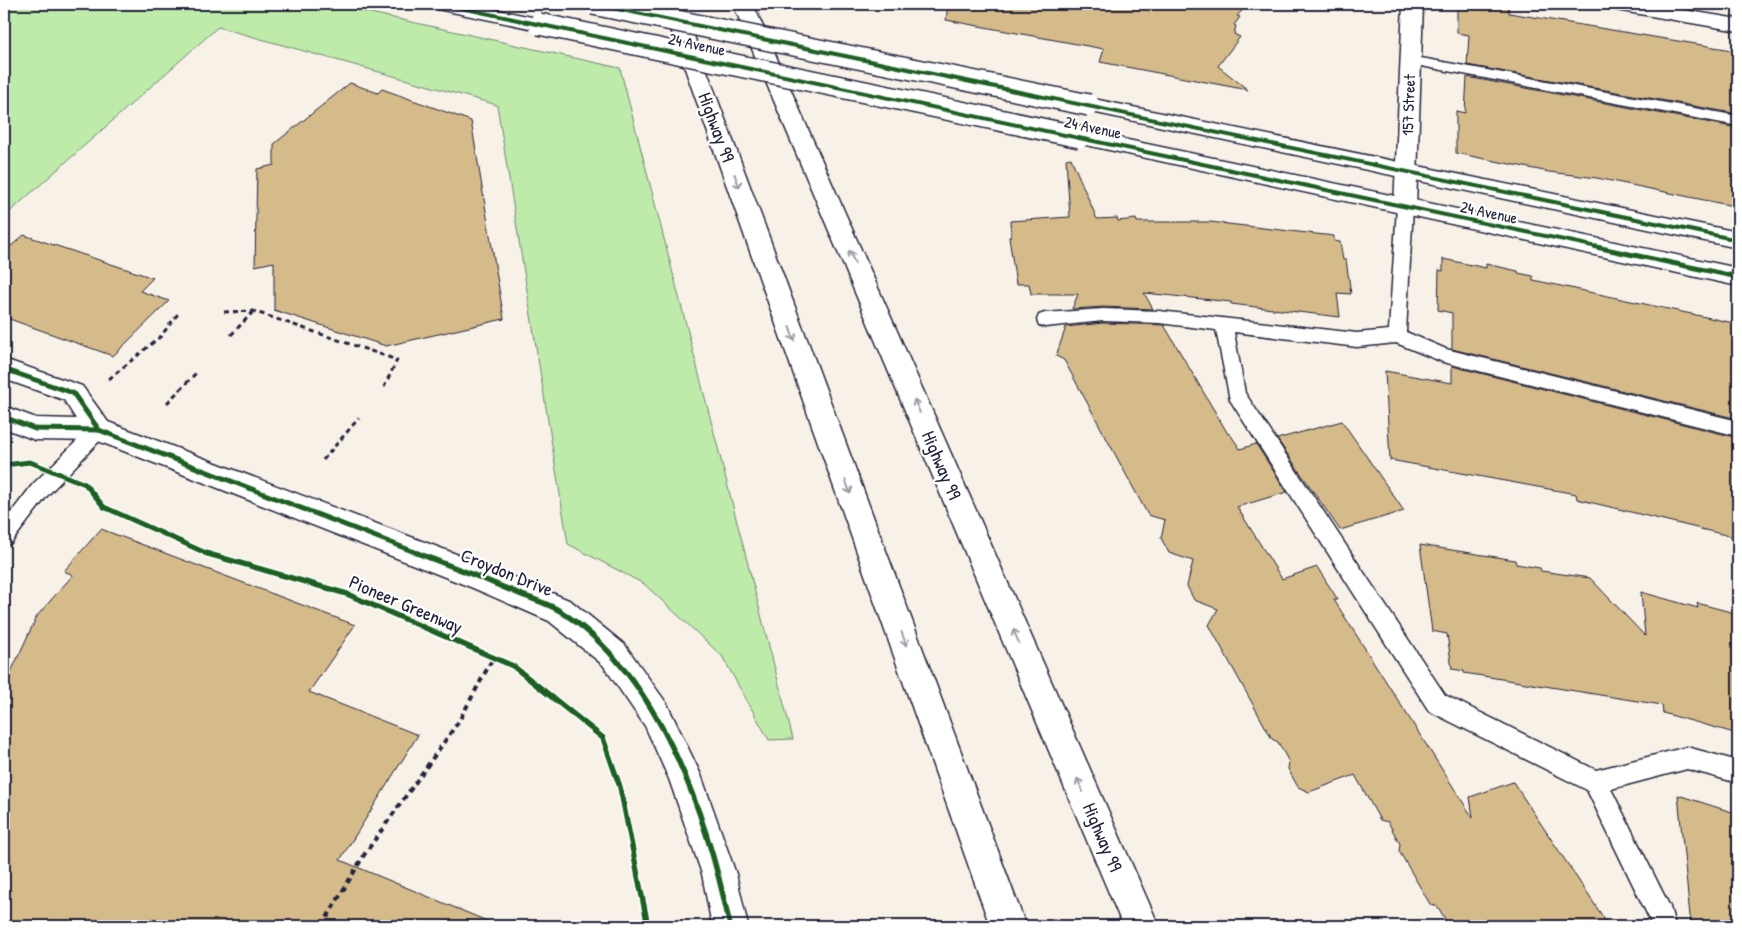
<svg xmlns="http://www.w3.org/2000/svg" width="1742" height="930" font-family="'Patrick Hand',sans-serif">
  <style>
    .green { fill: #beeba9; stroke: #708672 }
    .building { fill: #d5ba8a; stroke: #22223b }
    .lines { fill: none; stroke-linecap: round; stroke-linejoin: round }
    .service-casing { stroke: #22223b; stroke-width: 3 }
    .minor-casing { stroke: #22223b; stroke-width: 3 }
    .tertiary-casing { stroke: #22223b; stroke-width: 3 }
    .secondary-casing { stroke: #22223b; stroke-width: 3 }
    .motorway-casing { stroke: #22223b; stroke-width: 3 }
    .path-far1 { stroke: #22223b; stroke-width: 3; stroke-dasharray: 5 4; stroke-linecap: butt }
    .path { stroke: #22223b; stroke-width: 4; stroke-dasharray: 5.5 4.5; stroke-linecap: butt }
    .service { fill: #fff; fill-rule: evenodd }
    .minor { fill: #fff; fill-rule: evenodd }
    .tertiary { fill: #fff; fill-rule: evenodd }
    .secondary { fill: #fff; fill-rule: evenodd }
    .motorway { fill: #fff; fill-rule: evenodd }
    .secondary-bridge-casing { stroke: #22223b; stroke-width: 24; stroke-linecap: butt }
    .secondary-bridge { stroke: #fff; stroke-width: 21 }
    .cycleway-far2-casing { stroke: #fff; stroke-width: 6 }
    .cycleway-far1-casing { stroke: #fff; stroke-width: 8 }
    .cycleway-casing { stroke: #fff; stroke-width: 9 }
    .cycleway-far2 { stroke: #1b5e20; stroke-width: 4 }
    .cycleway-far1 { stroke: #1b5e20; stroke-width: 5 }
    .cycleway { stroke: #1b5e20; stroke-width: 5.5 }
    .oneway { stroke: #9c9ca7 }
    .labels { text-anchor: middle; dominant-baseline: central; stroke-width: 4.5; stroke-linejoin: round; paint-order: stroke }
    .far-street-label { font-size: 16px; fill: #22223b; stroke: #fff }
    .street-label { font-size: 19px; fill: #22223b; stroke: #fff }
  </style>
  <rect width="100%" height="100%" fill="#f7f1e8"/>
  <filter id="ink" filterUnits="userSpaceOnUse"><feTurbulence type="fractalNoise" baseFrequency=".02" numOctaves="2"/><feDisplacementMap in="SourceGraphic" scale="10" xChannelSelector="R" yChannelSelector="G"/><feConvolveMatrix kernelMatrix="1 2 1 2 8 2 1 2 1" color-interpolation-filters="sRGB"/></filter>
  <g filter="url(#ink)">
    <polygon class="green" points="4,4 330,4 620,68 793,739 769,740 722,656 644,584 568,544 497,105 218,27 4,217"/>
    <g class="building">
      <polygon points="948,4 1248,4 1237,16 1240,17 1234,25 1236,26 1234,34 1240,37 1218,66 1248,90 1100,62 1104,49 946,20"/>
      <polygon points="1457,4 1508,4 1509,13 1738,51 1738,114 1467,65 1469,35 1457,33"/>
      <polygon points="1467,77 1738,128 1738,207 1597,178 1549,172 1456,153 1456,111 1465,113"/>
      <polygon points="350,83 378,93 382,89 471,121 504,319 386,346 274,310 274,262 255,266 257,169 274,165 274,144"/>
      <polygon points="1071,158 1097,219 1117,218 1118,221 1136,219 1137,222 1210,222 1334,236 1334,241 1340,242 1343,260 1346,260 1351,294 1337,293 1340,317 1231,304 1231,302 1144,293 1153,309 1103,307 1072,309 1078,294 1031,294 1029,284 1016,284 1009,237 1011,236 1010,221 1070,217 1066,159"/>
      <polygon points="24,235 153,278 140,291 169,301 113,356 4,317 4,252"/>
      <polygon points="1443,259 1486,268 1486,264 1518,271 1518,273 1533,276 1533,280 1738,324 1738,419 1452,349 1452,313 1438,310 1439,270 1443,271"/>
      <polygon points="1103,323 1164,325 1228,434 1230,434 1240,449 1256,444 1287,492 1237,507 1282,579 1317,567 1338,600 1334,600 1473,818 1470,797 1513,782 1609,926 1449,926 1438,907 1430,904 1399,851 1400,844 1388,822 1380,820 1355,775 1309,792 1298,787 1288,769 1289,762 1278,742 1272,739 1209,625 1218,609 1194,600 1187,586 1193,561 1169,553 1161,538 1165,520 1148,515 1064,360 1056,356 1066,327"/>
      <polygon points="1452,366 1738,438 1738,538 1577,499 1576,494 1390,460 1385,371 1452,383"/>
      <polygon points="1342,421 1404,511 1340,530 1277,439"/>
      <polygon points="101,529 355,625 309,692 418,735 340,860 499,926 4,926 4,687 37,616 73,575 64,571"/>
      <polygon points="1420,545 1515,560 1516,564 1540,568 1541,571 1590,578 1645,636 1641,592 1698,608 1697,603 1738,614 1738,734 1663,713 1662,705 1464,673 1464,671 1452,669 1447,634 1432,631"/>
      <polygon points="1678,795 1738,814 1738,926 1691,926"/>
    </g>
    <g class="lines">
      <defs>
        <g id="service">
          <polygon points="1410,56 1738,116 1738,126 1405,63 1403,60"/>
          <polygon points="1405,202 1411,203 1413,207 1406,332 1446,349 1738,421 1738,436 1443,362 1396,343 1357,347 1234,332 1245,393 1445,695 1596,770 1687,747 1738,761 1738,783 1687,769 1611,789 1670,907 1675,926 1651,926 1649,918 1587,790 1429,711 1230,400 1216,330 1159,323 1103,321 1045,327 1039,325 1037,320 1039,315 1045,313 1103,309 1159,311 1357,333 1389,330 1397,207 1399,203"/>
          <polygon points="99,422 105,425 108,430 105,435 47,496 11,543 4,546 4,522 33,484 93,425"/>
        </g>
        <polygon id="minor" points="1606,4 1648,4 1738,19 1738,31 1616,10 1609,8"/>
        <g id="tertiary">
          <polygon points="1403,4 1423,4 1416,207 1413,213 1405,215 1397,213 1394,207"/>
          <polygon points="4,359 82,386 108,422 493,568 571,601 625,645 667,704 701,775 736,874 748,926 712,926 702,874 669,779 645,726 603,665 549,621 473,588 98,441 35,440 4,428 4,406 36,418 76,419 64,400 4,379"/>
        </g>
        <g id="secondary">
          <polygon points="432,4 469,4 546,20 549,24 546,28 539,30 442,10 435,8"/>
          <polygon points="1089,98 1738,232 1738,248 1082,110 1078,105 1082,100"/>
          <polygon points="1080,130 1738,268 1738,286 1072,142 1069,137 1072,132"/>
        </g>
        <g id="motorway">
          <polygon points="662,4 682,4 1026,926 990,926"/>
          <polygon points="733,4 753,4 1159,926 1123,926"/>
        </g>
      </defs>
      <use href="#service" class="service-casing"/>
      <use href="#minor" class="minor-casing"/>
      <use href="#tertiary" class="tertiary-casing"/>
      <use href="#secondary" class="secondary-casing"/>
      <use href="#motorway" class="motorway-casing"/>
      <g class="path-far1">
        <polyline points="224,312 253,311 397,360 384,387"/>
        <polyline points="231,335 253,312"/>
        <polyline points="109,379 161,336 180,311"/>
        <polyline points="167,403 198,371"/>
        <polyline points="323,460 359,418"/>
      </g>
      <polyline class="path" points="322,926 364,855 459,721 493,658"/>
      <use href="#service" class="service"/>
      <use href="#minor" class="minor"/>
      <use href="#tertiary" class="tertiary"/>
      <use href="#secondary" class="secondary"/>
      <use href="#motorway" class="motorway"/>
      <defs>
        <g id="secondary-bridge">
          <polyline points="593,4 1089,105"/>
          <polyline points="539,24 1080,137"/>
        </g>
      </defs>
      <use href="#secondary-bridge" class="secondary-bridge-casing"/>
      <use href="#secondary-bridge" class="secondary-bridge"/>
      <defs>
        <g id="cycleway-far2">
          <polyline points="442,4 1602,248"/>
          <polyline points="593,4 1738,240"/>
        </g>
        <g id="cycleway-far1">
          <polyline points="1596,247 1738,277"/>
          <polyline points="4,369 73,393 99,430"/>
          <polyline points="4,417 35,429 99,430 420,554"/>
          <polyline points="4,465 30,462 85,484 104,507 208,554"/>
        </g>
        <g id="cycleway">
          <polyline points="205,553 347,594 513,666 603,738 620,787 648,926"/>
          <path d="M417 553C452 566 487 580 522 595 535 600 549 604 560 611 660 674 707 816 730 926"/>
        </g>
      </defs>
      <use href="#cycleway-far2" class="cycleway-far2-casing"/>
      <use href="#cycleway-far1" class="cycleway-far1-casing"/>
      <use href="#cycleway" class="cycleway-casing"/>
      <use href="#cycleway-far2" class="cycleway-far2"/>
      <use href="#cycleway-far1" class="cycleway-far1"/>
      <use href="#cycleway" class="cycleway"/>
    </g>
    <defs><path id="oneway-shaft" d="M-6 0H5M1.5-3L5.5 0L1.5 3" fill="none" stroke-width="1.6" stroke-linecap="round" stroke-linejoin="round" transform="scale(1.25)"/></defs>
    <g class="oneway">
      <use href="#oneway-shaft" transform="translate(737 181) rotate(70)"/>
      <use href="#oneway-shaft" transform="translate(852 257) rotate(-113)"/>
      <use href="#oneway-shaft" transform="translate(792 334) rotate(70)"/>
      <use href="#oneway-shaft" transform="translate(917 406) rotate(-113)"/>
      <use href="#oneway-shaft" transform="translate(848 487) rotate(70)"/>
      <use href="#oneway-shaft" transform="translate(1016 636) rotate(-113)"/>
      <use href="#oneway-shaft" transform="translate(904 639) rotate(70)"/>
      <use href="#oneway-shaft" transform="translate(1080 785) rotate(-113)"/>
    </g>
  </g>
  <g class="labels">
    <g class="far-street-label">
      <text transform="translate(697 44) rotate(12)">24 Avenue</text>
      <text transform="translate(1408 105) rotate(-88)">157 Street</text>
      <text transform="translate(1093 127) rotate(12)">24 Avenue</text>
      <text transform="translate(1489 212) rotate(12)">24 Avenue</text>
    </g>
    <g class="street-label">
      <text transform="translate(717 127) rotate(70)">Highway 99</text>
      <text transform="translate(942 465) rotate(67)">Highway 99</text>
      <text transform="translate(507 572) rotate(22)">Croydon Drive</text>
      <text transform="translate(406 604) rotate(23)">Pioneer Greenway</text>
      <text transform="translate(1103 837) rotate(67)">Highway 99</text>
    </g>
  </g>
  <rect width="1742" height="930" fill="none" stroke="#fff" stroke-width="20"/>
  <rect x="10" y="10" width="1722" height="910" fill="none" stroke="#22223b" stroke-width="2" filter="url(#ink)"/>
</svg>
